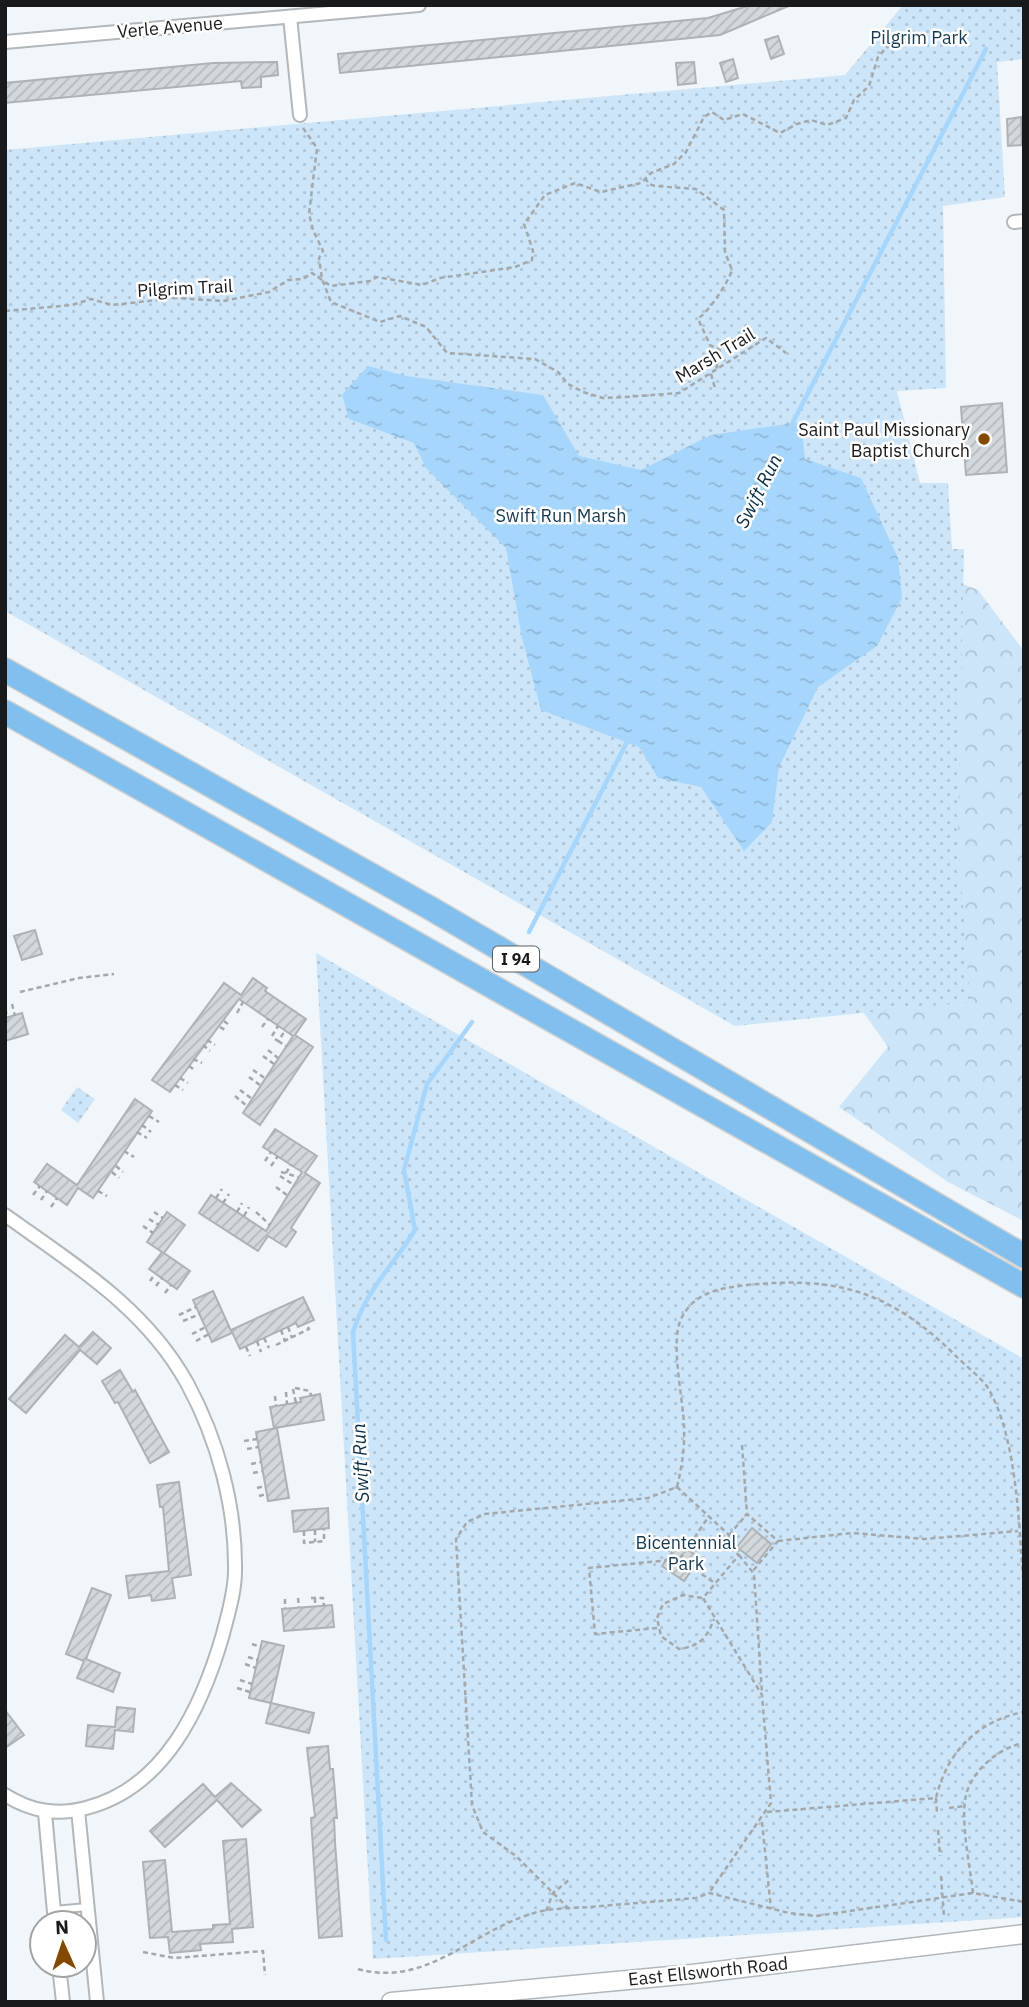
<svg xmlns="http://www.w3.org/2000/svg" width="1029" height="2007" font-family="'IBM Plex Sans',sans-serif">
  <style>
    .forest { fill: url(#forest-crowns) }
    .park { fill: url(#park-dots) }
    .water { fill: url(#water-ripples) }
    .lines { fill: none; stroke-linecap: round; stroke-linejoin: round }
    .stream { stroke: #a6d6fb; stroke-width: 4.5 }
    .building { fill: url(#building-hatch); stroke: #adb2b6; stroke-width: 2 }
    .lane-casing { stroke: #b1b7bb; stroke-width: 10 }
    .street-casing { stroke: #b1b7bb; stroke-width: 16 }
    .secondary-casing { stroke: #b1b7bb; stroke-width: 21 }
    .highway-casing { stroke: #d1d1d1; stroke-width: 26 }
    .path { stroke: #a3a8ab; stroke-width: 2.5; stroke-dasharray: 5 3.5; stroke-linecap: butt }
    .lane { stroke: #fff; stroke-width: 6 }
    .street { stroke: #fff; stroke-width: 12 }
    .secondary { stroke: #fff; stroke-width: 18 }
    .highway { stroke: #81c0ee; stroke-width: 23 }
    .poi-dot { fill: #844900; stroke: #fff; stroke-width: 2.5 }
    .labels { text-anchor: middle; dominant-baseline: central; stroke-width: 5; stroke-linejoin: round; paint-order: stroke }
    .shield { fill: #fff; stroke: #5d5f5f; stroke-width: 2 }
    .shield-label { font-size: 16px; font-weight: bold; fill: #181a1b }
    .street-label { font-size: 18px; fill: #181a1b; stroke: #fff }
    .park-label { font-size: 18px; fill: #153951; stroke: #fff }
    .poi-label { font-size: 18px; fill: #181a1b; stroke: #fff; text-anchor: end }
    .water-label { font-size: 19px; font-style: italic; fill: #072d44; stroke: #fff }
  </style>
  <defs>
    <pattern id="forest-crowns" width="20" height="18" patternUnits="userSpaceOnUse" patternTransform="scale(1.75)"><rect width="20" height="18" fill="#cde5f9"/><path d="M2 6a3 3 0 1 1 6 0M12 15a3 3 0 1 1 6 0" fill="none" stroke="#afc4d5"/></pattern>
    <pattern id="park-dots" width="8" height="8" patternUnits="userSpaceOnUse" patternTransform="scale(1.75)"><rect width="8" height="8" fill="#cde5f9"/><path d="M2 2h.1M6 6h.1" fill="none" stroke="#afc4d5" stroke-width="1.8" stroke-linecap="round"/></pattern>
    <pattern id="water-ripples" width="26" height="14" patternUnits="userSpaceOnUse" patternTransform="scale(1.75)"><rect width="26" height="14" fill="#a6d6fb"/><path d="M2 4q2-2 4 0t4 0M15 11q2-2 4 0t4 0" fill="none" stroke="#8eb7d7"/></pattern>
    <pattern id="building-hatch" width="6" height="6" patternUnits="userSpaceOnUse" patternTransform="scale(1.75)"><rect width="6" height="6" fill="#d2d8dc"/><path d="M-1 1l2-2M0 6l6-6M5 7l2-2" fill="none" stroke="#b4b9bc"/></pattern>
  </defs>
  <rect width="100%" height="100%" fill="#f0f6fa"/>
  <polygon class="forest" points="918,566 978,590 1024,651 1024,1221 948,1182 839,1107 888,1047 804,928"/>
  <g class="park">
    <polygon points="903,5 1024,5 1024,59 997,62 1005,197 943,206 946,388 897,391 920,483 948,483 952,549 964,549 958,837 970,1002 735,1026 5,611 5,150 845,75"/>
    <polygon points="316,953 1024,1359 1024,1917 373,1959"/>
    <polygon points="77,1087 95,1099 78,1123 61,1110"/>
  </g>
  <polygon class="water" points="368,366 406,376 543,395 579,456 641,470 711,435 801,422 805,459 861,478 898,558 902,598 877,646 818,687 779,767 772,822 744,851 701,787 658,778 639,747 541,710 522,638 506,548 426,468 414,443 349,419 342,395"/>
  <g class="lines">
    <g class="stream">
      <polyline points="790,428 986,49"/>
      <polyline points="529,932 628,740"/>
      <path d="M386 1940 353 1332C367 1288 393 1266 415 1230L404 1170 427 1084 472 1022"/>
    </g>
  </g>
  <g class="building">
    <polygon points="751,5 791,5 720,35 340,73 338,54 708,18"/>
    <polygon points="778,36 784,54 771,59 765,40"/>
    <polygon points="733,59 738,78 726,82 720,63"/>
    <polygon points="277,62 278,75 261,77 261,87 242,88 241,81 5,103 5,83 213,63"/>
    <polygon points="694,62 696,83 678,85 676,63"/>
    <polygon points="1021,117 1022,145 1008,146 1007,119"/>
    <polygon points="1002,403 1007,472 966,475 961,407"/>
    <polygon points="35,930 42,954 22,960 14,936"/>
    <polygon points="253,978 267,988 265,991 306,1019 295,1035 313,1047 260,1125 243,1113 293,1036 239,999 170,1092 152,1080 224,983 241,995"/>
    <polygon points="22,1013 28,1034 5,1041 5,1018"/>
    <polygon points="135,1099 152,1111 93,1198 78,1188 67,1205 34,1182 47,1164 77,1185"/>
    <polygon points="275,1129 317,1156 305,1173 320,1183 291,1228 296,1232 286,1247 268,1236 258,1251 199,1213 211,1195 266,1231 302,1172 263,1147"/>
    <polygon points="167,1212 185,1225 164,1253 190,1271 177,1289 149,1269 162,1252 147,1242"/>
    <polygon points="213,1291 232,1333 212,1342 193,1300"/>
    <polygon points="303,1297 314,1320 298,1327 296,1323 240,1349 231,1330"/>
    <polygon points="93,1332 111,1348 97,1364 80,1350 26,1413 9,1399 65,1335 79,1347"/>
    <polygon points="120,1370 133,1392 135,1390 169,1452 150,1463 118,1402 115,1403 102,1381"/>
    <polygon points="320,1394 324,1420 274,1428 270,1407 301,1402 300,1398"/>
    <polygon points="277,1428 289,1498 268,1501 256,1432"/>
    <polygon points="179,1482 191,1575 172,1578 175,1598 152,1601 151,1595 129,1598 126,1576 169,1571 163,1507 160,1507 157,1485"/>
    <polygon points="328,1508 329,1528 294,1532 292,1511"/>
    <polygon points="752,1528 771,1544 757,1563 737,1547"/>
    <polygon points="678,1543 700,1558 684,1581 662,1566"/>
    <polygon points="92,1588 111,1595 86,1659 120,1673 113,1692 77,1678 84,1661 66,1654"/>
    <polygon points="332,1605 334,1627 284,1631 282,1609"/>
    <polygon points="262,1641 284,1646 271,1703 249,1698"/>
    <polygon points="271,1703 314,1713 309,1733 266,1723"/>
    <polygon points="117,1707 135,1709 133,1732 115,1730 113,1749 86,1746 88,1725 115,1727"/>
    <polygon points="5,1710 24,1735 5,1748"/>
    <polygon points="328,1746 330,1769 333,1769 337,1818 334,1818 335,1842 342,1936 319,1938 311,1818 315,1817 307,1748"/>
    <polygon points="231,1783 261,1810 242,1827 217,1800 165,1847 150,1831 203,1784 215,1797"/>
    <polygon points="246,1839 253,1927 232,1929 233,1942 200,1944 201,1950 170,1953 168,1937 150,1938 143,1862 165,1860 172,1932 213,1929 213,1925 230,1924 223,1841"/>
  </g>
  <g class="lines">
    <defs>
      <polyline id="lane" points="54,1910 87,1907"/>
      <g id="street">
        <polyline points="290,17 300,115"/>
        <polyline points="5,42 419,5"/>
        <polyline points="1014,222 1024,221"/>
        <path d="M5 1215C73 1264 145 1307 187 1383 218 1440 236 1507 235 1571 235 1592 228 1614 223 1634 202 1707 165 1788 86 1808 56 1816 31 1811 5 1795"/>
        <polyline points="78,1810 97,2002"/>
        <polyline points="45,1813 55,1923"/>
        <polyline points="59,1965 63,2002"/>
      </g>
      <polyline id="secondary" points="391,2002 692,1974 1024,1934"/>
      <g id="highway">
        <polyline points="5,670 430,908 1024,1256"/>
        <polyline points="5,712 1024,1286"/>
      </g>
    </defs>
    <use href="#lane" class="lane-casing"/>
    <use href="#street" class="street-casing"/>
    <use href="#secondary" class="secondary-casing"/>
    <use href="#highway" class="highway-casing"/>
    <g class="path">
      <polyline points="303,128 317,148 309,214 313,230 323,251 319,258 322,279 331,302 380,322 400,316 426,327 447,353 535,359 558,372 568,384 583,392 603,398 625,397 679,393 766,338 786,353"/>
      <path d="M645 178 649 184 655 186 696 189 724 210 725 252 732 270C729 281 709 311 700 317L699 321 710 345 720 350 716 369"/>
      <polyline points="5,311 72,305 91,299 112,305 176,298 223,301 269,292 288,280 303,279 312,273 331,286 370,281 377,277 422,285 440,278 515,267 532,260 533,251 524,224 545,195 575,183 601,192 641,183 651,173 674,164 686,152 704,117 712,112 724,120 743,114 780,133 797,124 811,120 827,125 846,118 854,100 869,86 878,57 886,48 914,31"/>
      <polyline points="711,374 715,388"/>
      <polyline points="20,992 79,978 114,974"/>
      <polyline points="12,1004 15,1016"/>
      <polyline points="5,1009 8,1018"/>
      <polyline points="237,1013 243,1002"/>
      <polyline points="224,1021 229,1025"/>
      <polyline points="220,1027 225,1030"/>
      <polyline points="262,1027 268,1019"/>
      <polyline points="272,1036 278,1026"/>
      <polyline points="275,1039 278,1041 285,1031"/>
      <polyline points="207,1040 215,1045"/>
      <polyline points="278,1041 286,1046"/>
      <polyline points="203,1045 210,1051"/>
      <polyline points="268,1050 278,1058"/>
      <polyline points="263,1056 274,1064"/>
      <polyline points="193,1059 202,1063"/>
      <polyline points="189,1066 196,1071"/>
      <polyline points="253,1070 266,1079"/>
      <polyline points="249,1077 261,1086"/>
      <polyline points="180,1078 188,1083"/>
      <polyline points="175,1085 183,1090"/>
      <polyline points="240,1090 252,1099"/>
      <polyline points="235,1096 247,1106"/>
      <polyline points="149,1116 159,1122"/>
      <polyline points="142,1125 151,1132"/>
      <polyline points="137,1132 147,1138"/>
      <polyline points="124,1151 134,1157"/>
      <polyline points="265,1161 271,1152"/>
      <polyline points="116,1166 123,1172"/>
      <polyline points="271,1166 278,1156"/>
      <polyline points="112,1172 119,1178"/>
      <polyline points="281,1172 298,1177"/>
      <polyline points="286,1173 291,1165"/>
      <polyline points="280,1176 294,1185"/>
      <polyline points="276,1187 287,1195"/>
      <polyline points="98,1191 107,1196"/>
      <polyline points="33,1195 40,1186"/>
      <polyline points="216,1198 222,1189"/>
      <polyline points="41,1200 47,1191"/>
      <polyline points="223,1203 229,1194"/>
      <polyline points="51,1207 57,1198"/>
      <polyline points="154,1212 163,1218"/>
      <polyline points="237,1212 242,1203"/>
      <polyline points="256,1212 270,1225"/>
      <polyline points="244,1216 249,1207"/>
      <polyline points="149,1219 159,1225"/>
      <polyline points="143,1226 153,1233"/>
      <polyline points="150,1281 155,1274"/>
      <polyline points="156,1286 162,1278"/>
      <polyline points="165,1293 171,1285"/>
      <polyline points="179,1315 196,1307"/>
      <polyline points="183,1321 200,1314"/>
      <polyline points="288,1327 292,1338"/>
      <polyline points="281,1330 285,1341"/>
      <polyline points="192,1334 206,1327"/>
      <polyline points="264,1338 269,1348"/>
      <polyline points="196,1341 209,1334"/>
      <polyline points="257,1341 261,1352"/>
      <polyline points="276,1345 309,1329 306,1324"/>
      <polyline points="246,1347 250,1356"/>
      <polyline points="295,1388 310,1391 311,1396"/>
      <polyline points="293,1389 296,1403"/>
      <polyline points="286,1392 287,1404"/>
      <polyline points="275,1396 276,1406"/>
      <polyline points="244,1441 257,1439"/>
      <polyline points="742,1445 747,1514"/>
      <polyline points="247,1449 258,1447"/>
      <polyline points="251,1464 261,1462"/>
      <polyline points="253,1473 262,1471"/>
      <path d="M677 1487C682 1466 685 1447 684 1425 683 1398 670 1342 681 1319 694 1292 720 1288 747 1285 837 1276 889 1291 954 1354 964 1365 980 1376 988 1388 1018 1439 1019 1531 1024 1590"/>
      <polyline points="257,1488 265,1486"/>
      <polyline points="259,1496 267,1494"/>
      <polyline points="315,1530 315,1542"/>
      <polyline points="304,1531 304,1543 324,1541 324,1529"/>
      <polyline points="729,1535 747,1514 778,1541 752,1572"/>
      <polyline points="778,1541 852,1533 925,1539 1018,1531"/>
      <polyline points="739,1555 754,1574 762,1693"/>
      <polyline points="680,1559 709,1516"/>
      <polyline points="298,1598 299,1607"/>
      <polyline points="311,1598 323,1598 324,1606"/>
      <polyline points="315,1598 315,1606"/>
      <path d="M702 1598 683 1595 663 1604 657 1618 661 1636 679 1649C700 1646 707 1638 714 1619"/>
      <polyline points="285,1599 285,1608"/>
      <polyline points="657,1628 595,1634 589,1568 680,1559 716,1584"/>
      <polyline points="252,1644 261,1647"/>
      <polyline points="248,1657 258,1660"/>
      <polyline points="245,1664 256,1668"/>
      <polyline points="240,1680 252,1684"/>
      <polyline points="237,1688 250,1692"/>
      <polyline points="936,1798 937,1813"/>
      <polyline points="949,1808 965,1806"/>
      <path d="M767 1812 936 1798C947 1752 977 1721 1024 1712"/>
      <polyline points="762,1822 771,1909"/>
      <polyline points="938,1830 940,1856"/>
      <polyline points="941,1876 944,1917"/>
      <path d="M973 1893C970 1866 960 1821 966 1795 972 1771 999 1747 1024 1743"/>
      <polyline points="569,1909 516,1856 483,1832 472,1805 456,1539 467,1522 485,1514 648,1498 677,1487 729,1535 728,1547 739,1555 703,1598 762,1695 771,1803 709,1893"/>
      <polyline points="546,1911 553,1893 569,1880"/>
      <polyline points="143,1952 174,1958 263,1951 265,1975"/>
      <path d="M358 1969C430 1989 477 1925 542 1911 557 1908 574 1908 590 1907 625 1904 661 1901 696 1898L709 1893 789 1913 816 1916 973 1893 1024 1902"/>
    </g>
    <use href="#lane" class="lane"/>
    <use href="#street" class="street"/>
    <use href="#secondary" class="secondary"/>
    <use href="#highway" class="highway"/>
  </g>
  <circle class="poi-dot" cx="984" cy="439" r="7"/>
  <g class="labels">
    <rect class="shield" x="493" y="946.5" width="46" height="25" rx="5"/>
    <g class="shield-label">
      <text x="516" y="959">I 94</text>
    </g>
    <g class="street-label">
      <text transform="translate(170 27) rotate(-5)">Verle Avenue</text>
      <text transform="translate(185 288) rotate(-3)">Pilgrim Trail</text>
      <text transform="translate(715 355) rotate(-31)">Marsh Trail</text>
      <text transform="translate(708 1971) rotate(-6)">East Ellsworth Road</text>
    </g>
    <g class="park-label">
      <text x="919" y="37">Pilgrim Park</text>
      <text x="561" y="515">Swift Run Marsh</text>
      <text x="686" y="1542">Bicentennial<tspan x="686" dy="21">Park</tspan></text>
    </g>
    <g class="poi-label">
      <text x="970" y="429">Saint Paul Missionary<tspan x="970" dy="21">Baptist Church</tspan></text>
    </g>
    <g class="water-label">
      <text transform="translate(758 491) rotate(-63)">Swift Run</text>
      <text transform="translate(360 1463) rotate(-93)">Swift Run</text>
    </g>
  </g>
  <rect width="1029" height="2007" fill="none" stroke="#181a1b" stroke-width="14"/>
  <g transform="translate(63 1944) rotate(357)"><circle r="33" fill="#ffffff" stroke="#a3a3a4" stroke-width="2"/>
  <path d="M0-5L12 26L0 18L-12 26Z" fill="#844900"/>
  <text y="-10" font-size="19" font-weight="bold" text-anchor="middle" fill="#181a1b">N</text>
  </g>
</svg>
